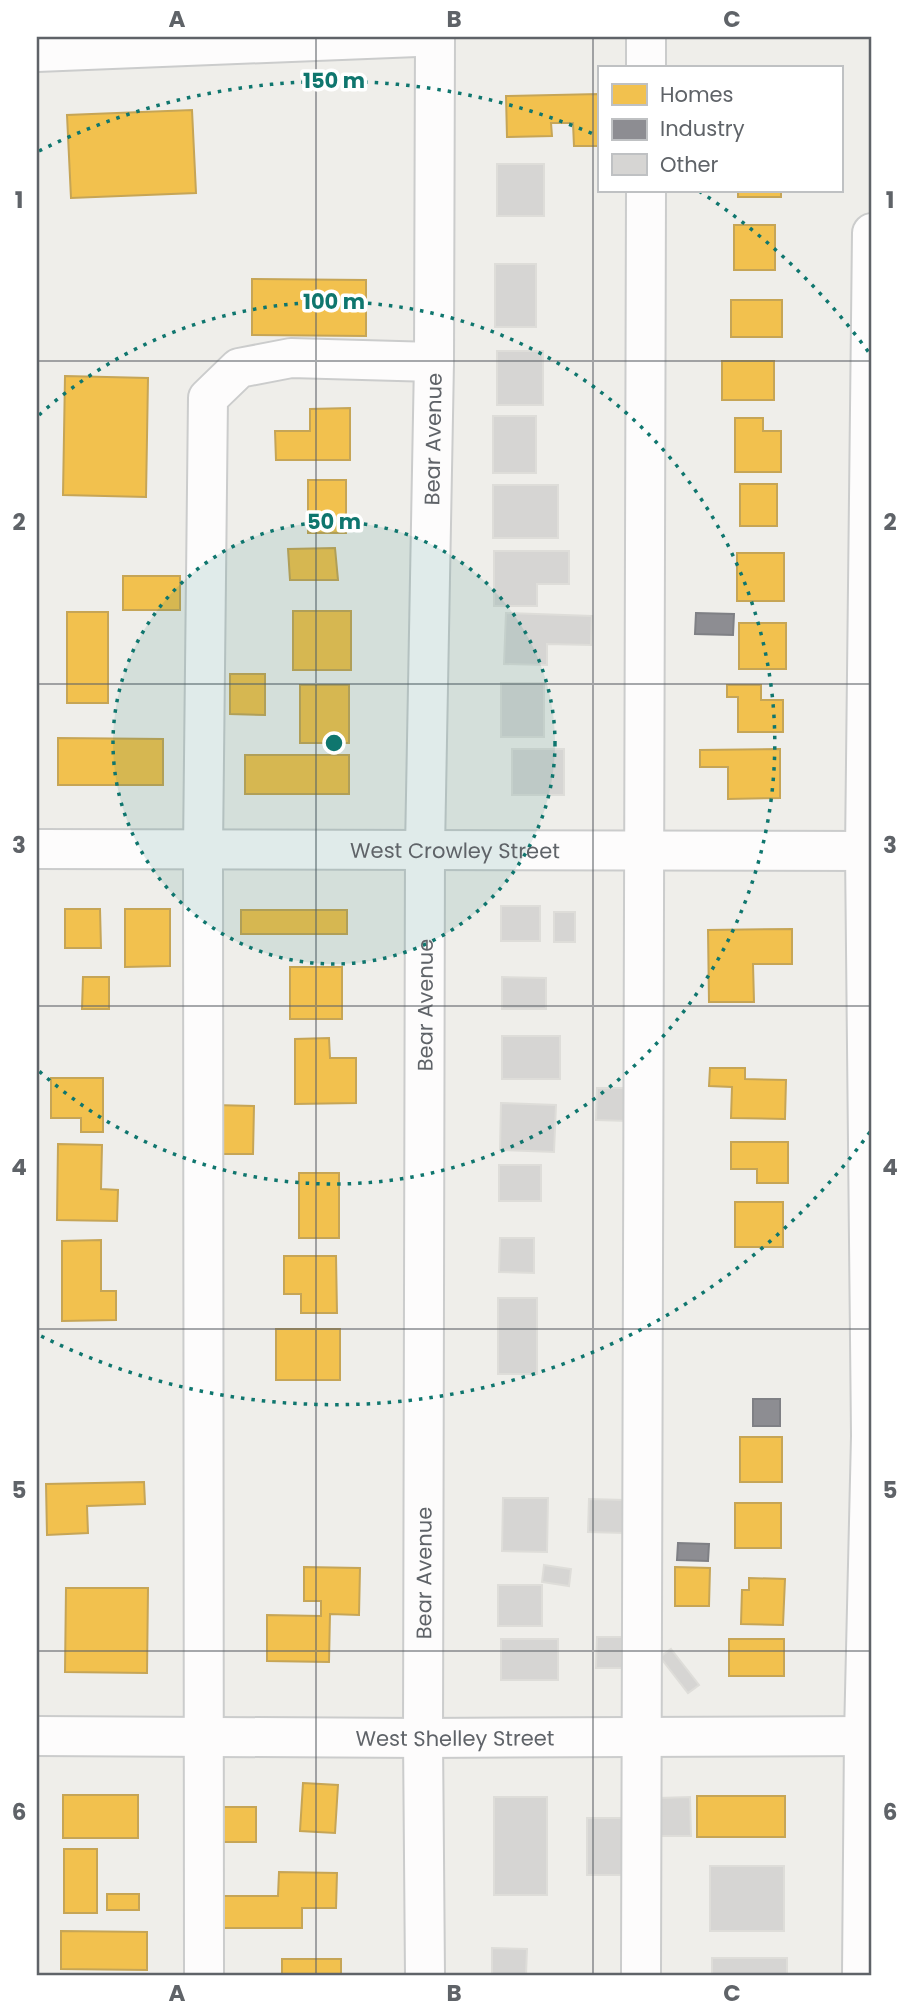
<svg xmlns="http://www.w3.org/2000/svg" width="909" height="2012" font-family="Poppins,sans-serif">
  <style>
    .homes { fill: #f2c14e; stroke: #c6a556; stroke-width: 2 }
    .industry { fill: #8d8d92; stroke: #7f8085; stroke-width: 2 }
    .building { fill: #d6d5d3; stroke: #deddd9; stroke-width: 2 }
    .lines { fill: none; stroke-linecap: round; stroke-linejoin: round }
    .minor-casing { stroke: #cbcccc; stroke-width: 42 }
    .minor { stroke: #fdfcfc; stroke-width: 38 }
    .grid { fill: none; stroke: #5f6368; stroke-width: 2; stroke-opacity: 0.55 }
    .ring { fill: none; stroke: #0f766e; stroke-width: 3.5; stroke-dasharray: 3.5 7 }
    .labels { text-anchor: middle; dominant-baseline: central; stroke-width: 7; stroke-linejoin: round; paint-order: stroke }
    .street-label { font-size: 21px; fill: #5f6368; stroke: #fff }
    .centre { fill: #0f766e; stroke: #fff; stroke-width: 3.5 }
    .ring-label { font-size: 21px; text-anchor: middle; font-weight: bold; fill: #0f766e; stroke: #fff; stroke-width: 7; stroke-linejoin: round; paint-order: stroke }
    .neatline { fill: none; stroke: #5f6368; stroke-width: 2.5 }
    .grid-label { font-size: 23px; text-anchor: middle; font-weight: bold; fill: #5f6368 }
  </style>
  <rect width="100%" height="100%" fill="#efeeea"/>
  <g class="homes">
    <polygon points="599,94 599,146 574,146 573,123 551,123 552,136 507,137 506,96"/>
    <polygon points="192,110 196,193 71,198 67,115"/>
    <rect x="738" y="191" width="43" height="6"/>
    <rect x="734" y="225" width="41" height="45"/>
    <polygon points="252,279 366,280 366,336 252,335"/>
    <rect x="731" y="300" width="51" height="37"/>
    <rect x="722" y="361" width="52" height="39"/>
    <polygon points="65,376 148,378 146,497 63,495"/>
    <polygon points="350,408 350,460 276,460 275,431 310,431 310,409"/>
    <polygon points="735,418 763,418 763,431 781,431 781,472 735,472"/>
    <rect x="308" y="480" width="38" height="53"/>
    <rect x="740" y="484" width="37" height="42"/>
    <polygon points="335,548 338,580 290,580 288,549"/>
    <rect x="737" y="553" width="47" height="48"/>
    <rect x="123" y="576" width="57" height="34"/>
    <rect x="293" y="611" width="58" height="59"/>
    <rect x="67" y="612" width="41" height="91"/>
    <rect x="739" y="623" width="47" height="46"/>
    <polygon points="230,674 265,674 265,715 230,714"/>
    <rect x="300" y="685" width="49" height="58"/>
    <polygon points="727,685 761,685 761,700 783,700 783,732 738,732 738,697 727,697"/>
    <polygon points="58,738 163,739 163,785 58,785"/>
    <polygon points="780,749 780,798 728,799 728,767 700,767 700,750"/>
    <rect x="245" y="755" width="104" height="39"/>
    <polygon points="65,909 100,909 101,948 65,948"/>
    <polygon points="125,909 170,909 170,966 125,967"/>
    <rect x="241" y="910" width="106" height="24"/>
    <polygon points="792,929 792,964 753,964 754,1002 709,1002 708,930"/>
    <rect x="290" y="967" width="52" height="52"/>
    <polygon points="83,977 109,977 109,1009 82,1009"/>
    <polygon points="329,1038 330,1058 356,1058 356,1103 295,1104 295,1039"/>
    <polygon points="710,1068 745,1068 745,1079 786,1080 785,1119 731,1118 732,1087 709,1086"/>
    <polygon points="51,1078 103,1078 103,1132 81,1132 81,1118 51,1118"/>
    <polygon points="214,1105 254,1106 253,1154 214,1154"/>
    <polygon points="731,1142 788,1142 788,1183 757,1183 757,1169 731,1169"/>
    <polygon points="58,1144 102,1145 101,1189 118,1190 117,1221 57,1220"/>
    <rect x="299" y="1173" width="40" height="65"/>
    <rect x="735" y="1202" width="48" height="45"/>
    <polygon points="101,1240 101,1291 116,1291 116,1320 62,1321 62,1241"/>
    <polygon points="284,1256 336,1256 337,1313 301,1313 301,1294 284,1294"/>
    <rect x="276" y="1329" width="64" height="51"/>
    <rect x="740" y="1437" width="42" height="45"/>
    <polygon points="144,1482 145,1504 87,1506 88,1533 47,1535 46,1484"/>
    <rect x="735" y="1503" width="46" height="45"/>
    <polygon points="304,1567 360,1568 359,1615 330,1614 329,1662 267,1661 267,1615 321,1616 321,1601 304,1601"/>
    <polygon points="675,1567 710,1568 709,1606 675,1606"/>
    <polygon points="749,1578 785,1579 783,1625 741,1624 742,1590 749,1590"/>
    <polygon points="66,1588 148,1588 147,1673 65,1672"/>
    <rect x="729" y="1639" width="55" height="37"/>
    <polygon points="303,1783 338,1785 335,1833 300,1831"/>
    <rect x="63" y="1795" width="75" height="43"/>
    <rect x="697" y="1796" width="88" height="41"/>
    <rect x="215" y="1807" width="41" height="35"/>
    <rect x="64" y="1849" width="33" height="64"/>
    <polygon points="279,1872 337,1873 336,1908 302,1908 302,1928 222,1928 223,1896 278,1896"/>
    <rect x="107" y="1894" width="32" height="16"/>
    <polygon points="61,1931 147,1932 147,1970 61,1969"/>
    <rect x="282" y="1959" width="59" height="16"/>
  </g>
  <g class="industry">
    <polygon points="696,613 734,614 733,635 695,634"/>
    <rect x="753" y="1399" width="27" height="27"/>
    <polygon points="678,1543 709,1544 708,1561 677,1560"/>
  </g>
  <g class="building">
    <rect x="497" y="164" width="47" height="52"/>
    <rect x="495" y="264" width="41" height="63"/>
    <rect x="497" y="351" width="46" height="54"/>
    <rect x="493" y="416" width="43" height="57"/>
    <rect x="493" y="485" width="65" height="53"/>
    <polygon points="494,551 569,551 569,584 537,584 537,606 494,606"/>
    <polygon points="506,613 592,616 591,645 547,644 547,665 504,664"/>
    <rect x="501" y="683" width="43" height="54"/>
    <rect x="512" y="749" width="52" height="46"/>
    <rect x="501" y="906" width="39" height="35"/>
    <rect x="554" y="912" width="21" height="30"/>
    <polygon points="502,977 546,978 546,1009 502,1009"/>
    <rect x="502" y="1036" width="58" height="43"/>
    <polygon points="597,1088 630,1088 629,1121 596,1120"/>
    <polygon points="501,1103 556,1105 554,1152 500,1150"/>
    <rect x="499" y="1165" width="42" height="36"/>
    <polygon points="500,1238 534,1238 534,1273 499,1272"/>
    <rect x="498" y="1298" width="39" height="76"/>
    <polygon points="503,1498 548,1498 547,1552 502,1551"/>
    <polygon points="589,1499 624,1500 624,1533 588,1532"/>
    <polygon points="544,1565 571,1569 569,1586 542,1582"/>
    <rect x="498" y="1585" width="44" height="41"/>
    <polygon points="597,1637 623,1637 623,1668 596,1668"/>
    <rect x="501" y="1639" width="57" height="41"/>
    <polygon points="671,1649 699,1685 688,1693 660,1657"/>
    <rect x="494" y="1797" width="53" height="98"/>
    <polygon points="690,1797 691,1836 659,1836 658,1798"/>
    <rect x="587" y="1818" width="42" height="57"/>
    <rect x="710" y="1866" width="74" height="65"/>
    <polygon points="492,1948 527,1949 526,1975 492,1975"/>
    <rect x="712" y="1958" width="75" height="17"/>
  </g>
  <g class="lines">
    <defs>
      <g id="minor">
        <polyline points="37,52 417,37"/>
        <polyline points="646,68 646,37"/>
        <path id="s1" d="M37 849 872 851"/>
        <path id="s2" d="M37 1736 423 1738 872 1736"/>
        <polyline points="204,1975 203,849 208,398 239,368 291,358 434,362"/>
        <path id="s3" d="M425 1975 423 1738 425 849 434 362 435 37"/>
        <polyline points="641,1975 646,191"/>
        <polyline points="862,1975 864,1736 871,1436 865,851 872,233"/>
      </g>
    </defs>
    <use href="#minor" class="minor-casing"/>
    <use href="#minor" class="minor"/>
  </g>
  <path class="grid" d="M316 37V1975M593 37V1975M37 361H872M37 684H872M37 1006H872M37 1329H872M37 1651H872"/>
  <circle cx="334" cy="743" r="221" fill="#0f766e" fill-opacity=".12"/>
  <g class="ring">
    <circle cx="334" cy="743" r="221"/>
    <path d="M39 415A441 441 0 1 1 39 1071"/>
    <path d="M870 1132A662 662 0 0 1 39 1335M39 151A662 662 0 0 1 598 136M699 191A662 662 0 0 1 870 354"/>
  </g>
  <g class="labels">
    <g class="street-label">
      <text stroke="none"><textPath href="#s3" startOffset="1536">Bear Avenue</textPath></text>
      <text stroke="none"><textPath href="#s1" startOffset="418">West Crowley Street</textPath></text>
      <text stroke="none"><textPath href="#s3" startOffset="970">Bear Avenue</textPath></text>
      <text stroke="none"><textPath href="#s3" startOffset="402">Bear Avenue</textPath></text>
      <text stroke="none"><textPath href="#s2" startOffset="418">West Shelley Street</textPath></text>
    </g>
  </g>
  <circle cx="334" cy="743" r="10" class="centre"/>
  <g class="ring-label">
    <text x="334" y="88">150 m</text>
    <text x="334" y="309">100 m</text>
    <text x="334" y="529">50 m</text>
  </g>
  <rect width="909" height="2012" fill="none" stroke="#ffffff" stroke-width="77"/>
  <rect x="598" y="66" width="245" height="126" fill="#ffffff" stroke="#bfc1c3" stroke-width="2"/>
  <rect x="612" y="84" width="35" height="21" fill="#f2c14e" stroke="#bfc1c3" stroke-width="2"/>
  <text x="660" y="102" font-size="21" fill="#5f6368">Homes</text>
  <rect x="612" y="119" width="35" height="21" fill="#8d8d92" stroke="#bfc1c3" stroke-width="2"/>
  <text x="660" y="136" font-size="21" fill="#5f6368">Industry</text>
  <rect x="612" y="154" width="35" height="21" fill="#d6d5d3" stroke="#bfc1c3" stroke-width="2"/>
  <text x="660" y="172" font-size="21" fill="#5f6368">Other</text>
  <rect x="38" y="38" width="832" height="1936" class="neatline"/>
  <g class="grid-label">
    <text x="177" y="27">A</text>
    <text x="454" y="27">B</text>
    <text x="732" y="27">C</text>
    <text x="19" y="208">1</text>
    <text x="890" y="208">1</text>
    <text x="19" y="530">2</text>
    <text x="890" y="530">2</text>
    <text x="19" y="853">3</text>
    <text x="890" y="853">3</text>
    <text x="19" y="1175">4</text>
    <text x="890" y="1175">4</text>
    <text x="19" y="1498">5</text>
    <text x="890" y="1498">5</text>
    <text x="19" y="1820">6</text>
    <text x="890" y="1820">6</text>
    <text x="177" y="2001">A</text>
    <text x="454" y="2001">B</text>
    <text x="732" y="2001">C</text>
  </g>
</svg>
